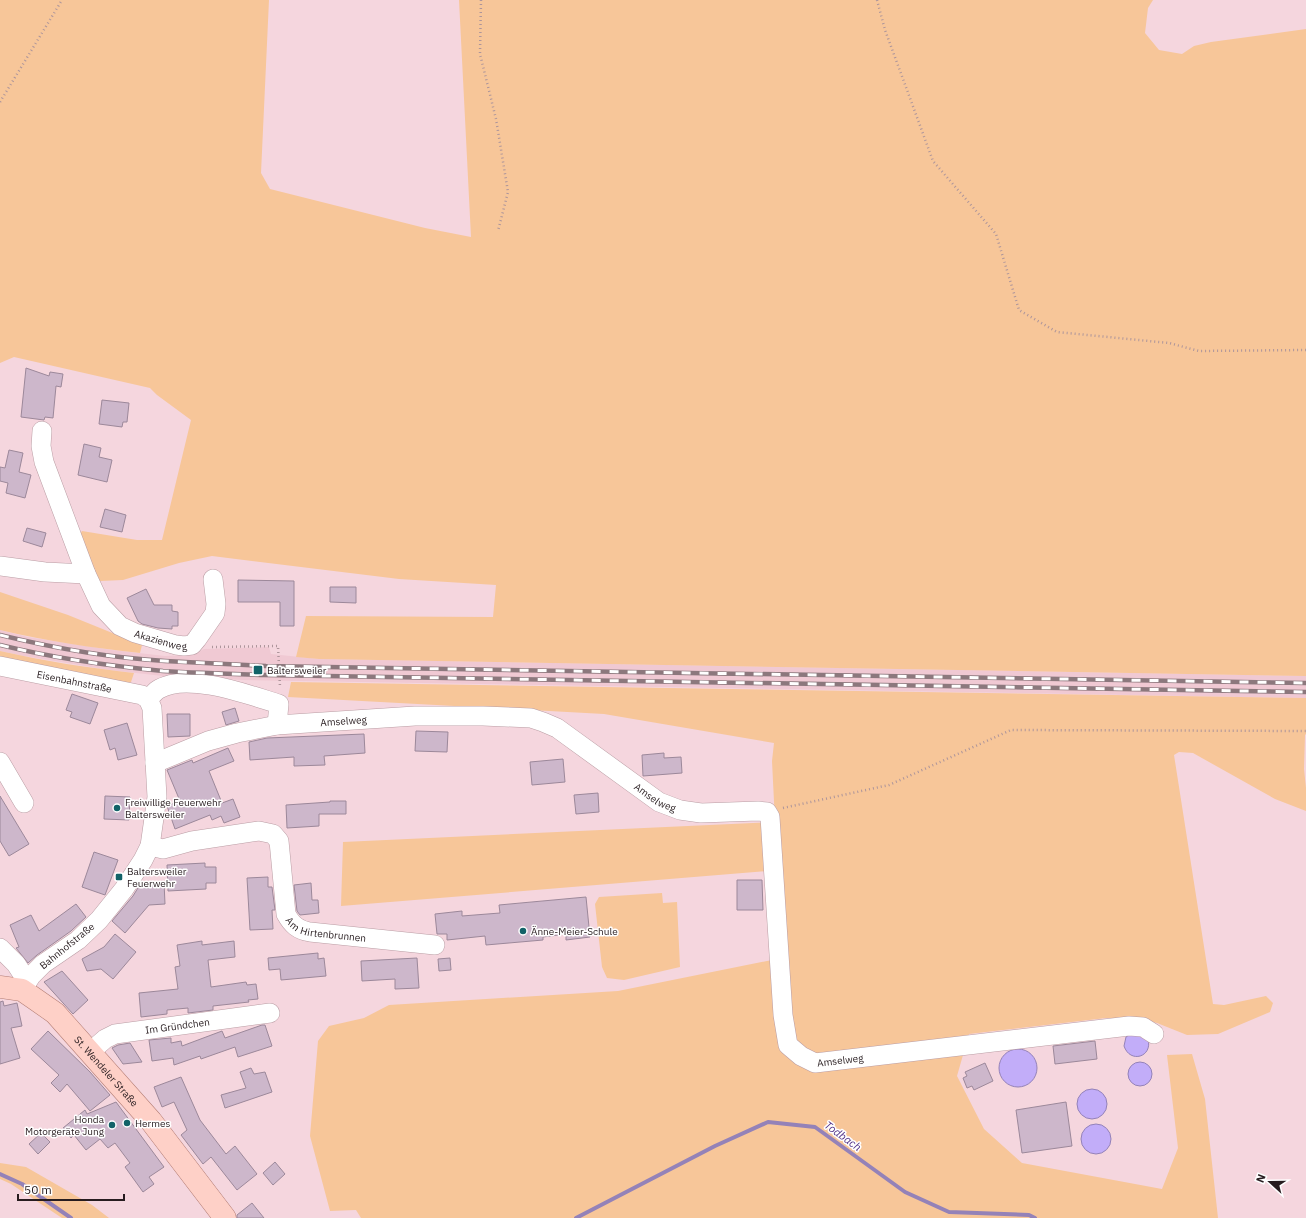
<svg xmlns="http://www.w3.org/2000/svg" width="1306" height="1218" font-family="'IBM Plex Sans',sans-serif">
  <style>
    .built { fill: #f0c9d3 }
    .green { fill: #f7c699 }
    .water { fill: #c2adf9; stroke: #9482b8 }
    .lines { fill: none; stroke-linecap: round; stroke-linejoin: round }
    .stream { stroke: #9482b8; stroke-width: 4 }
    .building { fill: #cdb7cb; stroke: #9c889a }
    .minor-casing { stroke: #ba9da4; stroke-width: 20 }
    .major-casing { stroke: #b37d74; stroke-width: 23 }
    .path { stroke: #ad959b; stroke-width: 2.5; stroke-dasharray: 1 3; stroke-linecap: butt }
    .minor { stroke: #fff; stroke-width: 19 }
    .major { stroke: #fed0c7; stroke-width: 22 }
    .rail-casing { stroke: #8c787d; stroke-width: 4.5 }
    .rail { stroke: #fff; stroke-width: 3; stroke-dasharray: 9; stroke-linecap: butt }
    .poi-dot { fill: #126268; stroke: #fff; stroke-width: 1.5 }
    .labels { text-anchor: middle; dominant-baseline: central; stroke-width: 3; stroke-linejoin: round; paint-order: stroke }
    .street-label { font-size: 10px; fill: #271c1f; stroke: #fff }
    .poi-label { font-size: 10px; fill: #271c1f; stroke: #fff; text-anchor: start }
    .water-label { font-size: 11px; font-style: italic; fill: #523288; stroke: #fff }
  </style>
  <rect width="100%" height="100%" fill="#f5d6de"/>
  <polygon class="built" points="0,630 28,637 112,650 165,656 193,655 204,649 269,647 271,654 319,659 1306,676 1306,698 244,680 163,676 109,670 24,656 0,651"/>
  <g class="green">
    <polygon points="0,0 269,0 261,173 270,189 425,228 471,237 459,0 1153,0 1148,8 1145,33 1159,50 1182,54 1194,46 1211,42 1306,29 1306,676 319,659 296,657 306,616 493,617 496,585 399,579 212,556 179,563 123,580 100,581 96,578 80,534 82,531 137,540 162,540 191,420 157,395 150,388 14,357 0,363"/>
    <path d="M0 592 68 615 142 645 140 653C93 648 46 641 0 630Z"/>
    <path d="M0 651C44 661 89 668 134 673L131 682 122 686 0 658Z"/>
    <polygon points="291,682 1306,698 1306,734 1305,735 1304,769 1306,788 1306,811 1275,799 1193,753 1179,752 1174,755 1213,1004 1224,1005 1266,996 1273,1003 1270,1012 1218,1034 1187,1035 1157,1023 1135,1018 1106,1018 969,1034 957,1076 984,1129 1022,1163 1162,1189 1178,1148 1167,1055 1192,1054 1205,1099 1218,1218 361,1218 356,1210 330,1211 310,1136 318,1041 329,1026 364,1018 389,1005 618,991 772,960 768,871 341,906 343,842 775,822 772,761 774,743 604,714 288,697"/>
    <polygon points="662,893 663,903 677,902 680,967 624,980 607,978 602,967 595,904 599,897"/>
    <polygon points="0,1163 26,1167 92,1205 109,1218 62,1218 11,1184 0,1179"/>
  </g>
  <g class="water">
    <path d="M1133 1032 1148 1039C1153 1057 1130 1064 1124 1046L1126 1037Z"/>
    <circle cx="1018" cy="1068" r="19"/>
    <circle cx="1140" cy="1074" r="12"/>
    <circle cx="1092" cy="1104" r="15"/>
    <circle cx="1096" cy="1139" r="15"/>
  </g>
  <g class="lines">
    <g class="stream">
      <polyline points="0,1174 22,1184 71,1218"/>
      <polyline points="576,1218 715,1146 768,1122 815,1127 905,1192 949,1212 1029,1215 1035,1218"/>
    </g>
  </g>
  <g class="building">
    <polygon points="26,368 49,376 50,372 63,374 61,387 56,386 53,418 45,417 44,420 21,417"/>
    <polygon points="102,400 129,403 127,422 123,422 122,427 99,424"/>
    <polygon points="84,444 101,448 99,457 112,460 107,482 78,475"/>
    <polygon points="9,450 23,453 19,472 31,475 25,498 6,493 8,483 0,481 0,467 5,468"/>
    <polygon points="105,509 126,515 122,532 100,527"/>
    <polygon points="27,528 46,533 42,547 23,541"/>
    <polygon points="238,580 294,581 294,626 280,626 280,602 238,602"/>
    <polygon points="330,587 356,587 356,603 330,602"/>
    <polygon points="146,589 154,605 172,605 172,611 178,612 178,626 172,626 172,629 158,628 142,624 138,621 127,598"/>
    <polygon points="72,694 98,703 90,724 70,717 72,712 66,710"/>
    <polygon points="235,708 239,721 226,725 222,712"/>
    <polygon points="167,714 190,714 190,736 168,737"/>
    <polygon points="127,723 137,755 118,760 115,748 110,750 104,730"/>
    <polygon points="416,731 448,732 447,752 415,751"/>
    <polygon points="364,734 365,753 324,756 325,765 294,766 294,757 250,760 249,742 267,738"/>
    <polygon points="228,748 234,761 209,771 222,803 233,799 240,817 224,823 221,816 212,820 210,815 175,829 167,806 180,801 167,770 192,760 193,763"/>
    <polygon points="664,753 664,758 681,757 682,773 643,776 642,755"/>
    <polygon points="563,759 565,782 532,785 530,762"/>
    <polygon points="598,793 599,812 576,814 574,795"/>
    <polygon points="0,796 29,844 9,856 0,841"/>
    <polygon points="105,796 130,797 129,820 104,819"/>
    <polygon points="330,801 346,801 346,814 319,814 319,826 287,828 286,805 330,802"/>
    <polygon points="94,852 118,860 105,895 82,887"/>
    <polygon points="205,863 205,867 216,867 216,883 206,883 206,889 168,891 167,865"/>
    <polygon points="268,877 268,887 272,887 275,910 272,910 273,929 250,930 247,878"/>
    <polygon points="737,880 762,880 763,910 737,910"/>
    <polygon points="164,882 165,904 149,905 125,933 112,921 133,896 141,883"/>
    <polygon points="311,883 312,900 318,900 319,913 300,915 297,911 294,885"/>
    <polygon points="586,897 590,937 566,940 566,934 543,937 543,940 486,945 485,936 447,940 447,934 437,934 435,914 462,911 462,916 500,913 499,905"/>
    <polygon points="76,904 86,917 71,931 37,955 28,963 16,948 19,947 10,925 31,915 39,931"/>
    <polygon points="115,934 136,952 113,979 101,969 87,971 82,959 104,947"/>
    <polygon points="202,941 202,945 234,941 235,957 208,960 211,987 246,982 247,985 256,984 258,999 248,1000 249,1002 213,1006 213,1010 188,1013 188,1008 167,1010 167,1014 141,1017 139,993 178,989 175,967 180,966 177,945"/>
    <polygon points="318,953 318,959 324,958 326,976 281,980 280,969 269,970 268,958"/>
    <polygon points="417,958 419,988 395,989 395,979 362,981 361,961"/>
    <polygon points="450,958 451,970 439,971 438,959"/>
    <polygon points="62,971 88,1000 73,1014 44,982"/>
    <polygon points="3,1001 4,1006 17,1003 22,1026 11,1028 20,1058 0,1064 0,1002"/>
    <polygon points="262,1025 265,1025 272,1046 238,1057 235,1047 201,1059 200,1056 174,1065 173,1058 152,1061 149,1040 171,1038 171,1043 181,1041 182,1046 222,1031 225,1038"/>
    <polygon points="48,1031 90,1072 110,1095 90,1111 67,1084 60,1092 51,1083 59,1075 31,1049"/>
    <polygon points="1095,1041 1097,1059 1055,1064 1053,1046"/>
    <polygon points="130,1043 142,1062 123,1064 112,1048 118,1045"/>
    <polygon points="985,1063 993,1081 974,1090 972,1086 967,1088 963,1078 967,1076 965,1072"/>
    <polygon points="251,1068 254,1074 265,1072 272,1092 225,1108 221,1095 246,1088 240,1072"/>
    <polygon points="181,1077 200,1120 226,1154 235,1146 257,1174 237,1190 211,1157 203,1164 181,1135 187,1130 174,1102 162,1107 154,1087"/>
    <polygon points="116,1102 164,1167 149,1177 154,1184 143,1192 125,1167 130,1163 115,1143 108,1148 100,1139 86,1150 74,1135 71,1138 63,1128 85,1110 87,1114"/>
    <polygon points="1066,1102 1072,1146 1022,1153 1016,1110"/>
    <polygon points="41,1133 50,1142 38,1154 29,1144"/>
    <polygon points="275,1162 285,1174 273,1185 263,1173"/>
    <polygon points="252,1203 264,1218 237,1218 237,1215"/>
  </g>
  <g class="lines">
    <defs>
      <g id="minor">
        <path id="s1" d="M42 431 41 446 44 462 86 574 101 606 120 626 135 633 176 645 184 646 192 645 197 639 215 613 216 604 213 579"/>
        <polyline points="0,566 45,572 86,574"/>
        <path id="s2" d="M0 666 142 695 148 699 152 708 157 797 150 846 143 860 124 889 99 920 78 940 43 964 31 976 22 990"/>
        <path d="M148 699C152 696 155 691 159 689 188 672 249 695 279 704L277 725"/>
        <polyline points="0,762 24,803"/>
        <path id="s3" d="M155 763 208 741 237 733 277 725 415 716H483L531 718 543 722 557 728 659 802 680 810 701 813 758 811 767 812 770 817 783 1015 788 1045 801 1056 815 1063 1129 1026 1143 1027 1154 1034"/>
        <path id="s4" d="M150 846 163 849 192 841 259 831 273 834 279 841 286 914C292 925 298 930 310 932L435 945"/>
        <polyline points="0,948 16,964 27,981"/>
        <path id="s5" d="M90 1052 105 1039 115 1034 270 1013"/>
      </g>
      <g id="major">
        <path id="s6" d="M0 987 22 990 35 999 55 1013 151 1121 225 1218"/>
      </g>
    </defs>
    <use href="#minor" class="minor-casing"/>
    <use href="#major" class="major-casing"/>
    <g class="path">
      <polyline points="481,0 480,54 496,119 508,192 498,231"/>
      <polyline points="877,0 885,30 933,161 996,234 1019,310 1057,332 1169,343 1199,351 1306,350"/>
      <polyline points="0,102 62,0"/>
      <polyline points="212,647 278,646 280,687"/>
      <polyline points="783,808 889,785 1011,730 1306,731"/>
    </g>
    <use href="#minor" class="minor"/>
    <use href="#major" class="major"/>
    <defs>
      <g id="rail">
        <path d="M0 635C53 648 111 658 165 661 199 663 232 664 266 666L1306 683"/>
        <path d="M0 645C53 658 109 666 163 671 197 673 231 674 264 675L1306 692"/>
      </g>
    </defs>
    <use href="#rail" class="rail-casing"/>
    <use href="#rail" class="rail"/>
  </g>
  <g class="poi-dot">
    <rect x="253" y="665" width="10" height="10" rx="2"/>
    <circle cx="117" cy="808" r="4"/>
    <rect x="115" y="873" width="8" height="8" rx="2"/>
    <circle cx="523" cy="931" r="4"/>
    <circle cx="127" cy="1123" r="4"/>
    <circle cx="112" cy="1125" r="4"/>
  </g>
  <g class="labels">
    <g class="street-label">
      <text stroke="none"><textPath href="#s1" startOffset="257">Akazienweg</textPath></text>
      <text stroke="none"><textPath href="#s2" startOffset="76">Eisenbahnstraße</textPath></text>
      <text stroke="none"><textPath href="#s3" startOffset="195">Amselweg</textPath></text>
      <text stroke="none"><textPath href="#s3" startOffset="531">Amselweg</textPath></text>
      <text stroke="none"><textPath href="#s4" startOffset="254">Am Hirtenbrunnen</textPath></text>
      <text transform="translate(67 946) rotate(-39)">Bahnhofstraße</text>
      <text stroke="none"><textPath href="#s5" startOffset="94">Im Gründchen</textPath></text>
      <text stroke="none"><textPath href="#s3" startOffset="939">Amselweg</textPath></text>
      <text stroke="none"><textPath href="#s6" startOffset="140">St. Wendeler Straße</textPath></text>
    </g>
    <g class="poi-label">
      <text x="267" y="670">Baltersweiler</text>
      <text x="125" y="802">Freiwillige Feuerwehr<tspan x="125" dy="12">Baltersweiler</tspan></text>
      <text x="127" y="871">Baltersweiler<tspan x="127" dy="12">Feuerwehr</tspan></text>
      <text x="531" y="931">Änne-Meier-Schule</text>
      <text x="104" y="1119" text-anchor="end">Honda<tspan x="104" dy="12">Motorgeräte Jung</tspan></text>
      <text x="135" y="1123">Hermes</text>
    </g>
    <g class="water-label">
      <text transform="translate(843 1136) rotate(36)">Todbach</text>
    </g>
  </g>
  <g transform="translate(1270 1182) rotate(291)" stroke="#ffffff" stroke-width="3" paint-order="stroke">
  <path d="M0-3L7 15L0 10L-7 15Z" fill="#271c1f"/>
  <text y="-6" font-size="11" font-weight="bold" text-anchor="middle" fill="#271c1f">N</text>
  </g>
  <path d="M18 1194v6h106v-6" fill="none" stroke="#271c1f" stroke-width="2"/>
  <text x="24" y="1194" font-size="12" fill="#271c1f" stroke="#ffffff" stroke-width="3" paint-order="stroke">50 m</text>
</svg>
